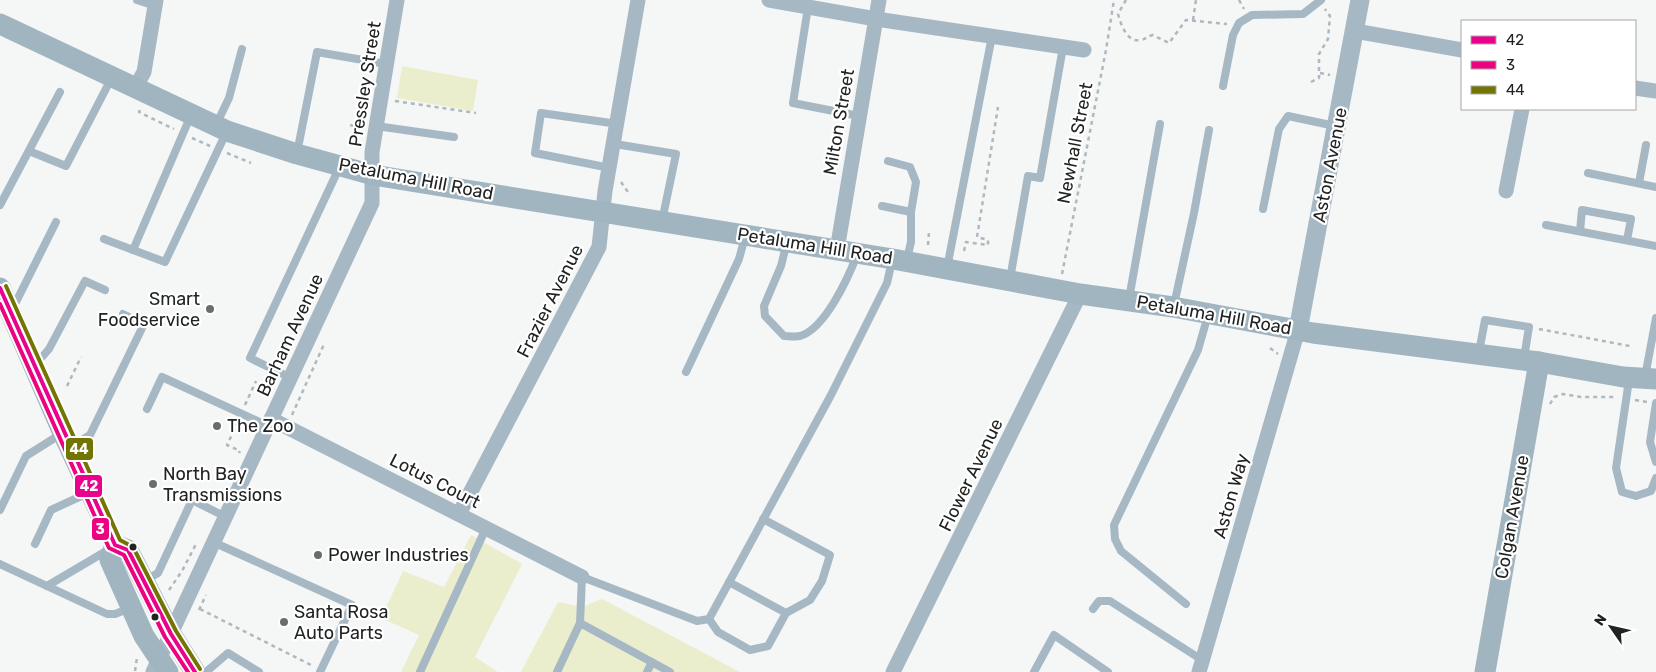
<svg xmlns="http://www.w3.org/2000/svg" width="1656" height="672" font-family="Rubik,sans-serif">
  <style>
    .green { fill: #ebeecc }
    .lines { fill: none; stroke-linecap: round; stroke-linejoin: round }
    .path { stroke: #adb8bf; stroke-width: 2.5; stroke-dasharray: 4 4; stroke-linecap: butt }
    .service { stroke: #a7b8c5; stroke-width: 8 }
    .minor { stroke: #a7b8c5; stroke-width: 15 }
    .tertiary { stroke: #a7b8c5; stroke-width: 19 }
    .secondary { stroke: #a1b5c1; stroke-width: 21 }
    .bus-1-casing { stroke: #fff; stroke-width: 8 }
    .bus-2-casing { stroke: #fff; stroke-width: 8 }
    .bus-3-casing { stroke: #fff; stroke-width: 8 }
    .bus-1 { stroke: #ea028c; stroke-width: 4 }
    .bus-2 { stroke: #ec0380; stroke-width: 4 }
    .bus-3 { stroke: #727501; stroke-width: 4 }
    .poi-dot { fill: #6b6c6c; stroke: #fff; stroke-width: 2 }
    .bus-dot { fill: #212222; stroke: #fff; stroke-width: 2 }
    .labels { text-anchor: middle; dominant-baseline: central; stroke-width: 4.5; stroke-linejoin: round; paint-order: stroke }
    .street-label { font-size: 18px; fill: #212222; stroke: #fff }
    .poi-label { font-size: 18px; fill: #212222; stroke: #fff; text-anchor: start }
    .line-badge { stroke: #fff; stroke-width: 2 }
    .badge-label { font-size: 14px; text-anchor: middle; font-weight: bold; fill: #fff }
  </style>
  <rect width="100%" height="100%" fill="#f5f6f6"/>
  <g class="green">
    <polygon points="402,66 478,80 473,111 397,98"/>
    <polygon points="471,535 522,564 475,657 498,672 401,672 419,635 381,618 403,571 444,587"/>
    <polygon points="602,599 740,672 521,672 558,602 582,607"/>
  </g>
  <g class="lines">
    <g class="path">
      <path d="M1126 0 1118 14C1121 25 1127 43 1141 40 1146 39 1148 36 1153 35L1169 43 1186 20 1227 24"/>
      <polyline points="1239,0 1244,9"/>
      <polyline points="1193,20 1196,0"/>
      <polyline points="1320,73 1330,75"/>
      <polyline points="1311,82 1319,78 1319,54 1328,39 1330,16 1325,9"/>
      <polyline points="395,101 476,113"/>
      <polyline points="140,110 139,112 174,129"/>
      <polyline points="350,125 362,128"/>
      <polyline points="192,138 210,146"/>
      <polyline points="227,153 251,163"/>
      <polyline points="621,182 630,195"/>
      <polyline points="928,245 929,232"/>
      <polyline points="964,251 966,242 988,245 988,240 977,237 998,107"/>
      <polyline points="1062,274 1106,50 1114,0"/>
      <polyline points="1539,329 1630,346"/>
      <polyline points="1270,348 1278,354"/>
      <polyline points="67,386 81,357"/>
      <polyline points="1635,400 1647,402"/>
      <polyline points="1550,404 1554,397 1563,394 1581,397 1617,397"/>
      <polyline points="245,405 256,381"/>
      <polyline points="292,415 325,342"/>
      <polyline points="238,422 227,445 240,451 239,453"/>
      <polyline points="169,590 182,571 196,544"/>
      <polyline points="200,609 311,665 312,663"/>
      <polyline points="199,610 206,595"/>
      <polyline points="135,671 137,658"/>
    </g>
    <g class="service">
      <polyline points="137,0 155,6"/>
      <polyline points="808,7 793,103 859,116"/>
      <polyline points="1223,86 1233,35 1239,23 1252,15 1303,14 1321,0"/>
      <polyline points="216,125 229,98 242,49"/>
      <polyline points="376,126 454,137"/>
      <polyline points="615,144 676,154 662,221"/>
      <polyline points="29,151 66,166 111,79"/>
      <polyline points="297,153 317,52 386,64"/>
      <polyline points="888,161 910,167 916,182 911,212 911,242 907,259"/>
      <polyline points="610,168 535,153 541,113 618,124"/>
      <polyline points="1588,173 1656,187"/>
      <polyline points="1639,183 1646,145"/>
      <polyline points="0,205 60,92"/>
      <polyline points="882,206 911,212"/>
      <polyline points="1263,209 1279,129 1288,116 1335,126"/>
      <polyline points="1546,225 1656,246"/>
      <polyline points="1580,231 1582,210 1631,219 1627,240"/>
      <polyline points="104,239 165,262 226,133"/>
      <path d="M787 242 781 266 764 306 765 316 784 336C789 336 795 337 800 336 825 329 848 278 857 255"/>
      <polyline points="133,250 191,115"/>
      <polyline points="947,268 992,36"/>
      <polyline points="1010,279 1028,176 1040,178 1063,47"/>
      <polyline points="1129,299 1160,124"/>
      <polyline points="1174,305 1194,213 1209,130"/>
      <polyline points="12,310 56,222"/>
      <polyline points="1479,352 1485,320 1529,327 1524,358"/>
      <polyline points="36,364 49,349 85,281 105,290"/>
      <polyline points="686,372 739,259 745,237"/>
      <polyline points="1645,377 1656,318"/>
      <polyline points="291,378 250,358 340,166"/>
      <polyline points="1629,380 1616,468 1622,492 1636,496 1651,491 1656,478"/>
      <polyline points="1656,403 1650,442 1656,462"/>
      <polyline points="147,409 162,377 268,426"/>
      <polyline points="71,447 90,435 144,324 123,314"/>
      <polyline points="0,510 26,456 61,434"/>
      <polyline points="213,542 352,605 320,672"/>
      <polyline points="35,544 51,510 88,493"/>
      <polyline points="0,564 107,614 115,614 130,608"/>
      <polyline points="146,580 158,573 192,500 224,516"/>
      <polyline points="729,582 786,613"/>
      <polyline points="47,586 108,550"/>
      <polyline points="1186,604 1121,551 1115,539 1114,525 1198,350 1208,315"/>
      <polyline points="1093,609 1099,601 1110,601 1202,660"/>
      <polyline points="709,619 718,632 750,650 768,646 786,613 810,600 822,581 830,555 763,519"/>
      <polyline points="580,623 582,577 697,621 709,619 831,395 887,283 892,261"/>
      <polyline points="206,672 228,653 259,672"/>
      <polyline points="420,672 486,528"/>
      <polyline points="557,672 580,623 670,672"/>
      <polyline points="647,672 652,662"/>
      <polyline points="1034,672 1054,635 1108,672"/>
    </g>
    <g class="minor">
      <polyline points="769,0 876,19 1084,50"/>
      <polyline points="1355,31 1462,50"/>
      <polyline points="135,88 144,72 156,0"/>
      <polyline points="1635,88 1656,91"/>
      <polyline points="1506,191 1522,109"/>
      <polyline points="837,250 879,0"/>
      <polyline points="271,419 582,577"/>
      <polyline points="459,514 599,247 605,191 638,0"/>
      <polyline points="153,672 372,203 372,152 397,0"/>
      <polyline points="893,672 1080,294"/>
      <polyline points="1199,672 1298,330"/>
    </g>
    <polyline class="tertiary" points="1298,330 1360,0"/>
    <g class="secondary">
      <polyline points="0,24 227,131 297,154 373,175 893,259 1080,294 1173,307 1313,333 1539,362 1623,377 1656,379"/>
      <polyline points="0,288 63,433 115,545 128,550 171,634 195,672"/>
      <polyline points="115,545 110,560 144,636 168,672"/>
      <polyline points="1485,672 1539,362"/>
    </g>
    <defs>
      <polyline id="bus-1" points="0,288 115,545 128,550 171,634 195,672"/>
      <polyline id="bus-2" points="0,304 109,548 124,555 165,637 188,672"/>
      <polyline id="bus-3" points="6,286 120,540 133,547 176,631 200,669"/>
    </defs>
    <use href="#bus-1" class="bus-1-casing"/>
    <use href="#bus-2" class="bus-2-casing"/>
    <use href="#bus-3" class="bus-3-casing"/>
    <use href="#bus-1" class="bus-1"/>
    <use href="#bus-2" class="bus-2"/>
    <use href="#bus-3" class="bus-3"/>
  </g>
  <g class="poi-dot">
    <circle cx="210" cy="309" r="5"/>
    <circle cx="217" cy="426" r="5"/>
    <circle cx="153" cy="484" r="5"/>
    <circle cx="318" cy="555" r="5"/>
    <circle cx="284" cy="622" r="5"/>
  </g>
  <g class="bus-dot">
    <circle cx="133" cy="547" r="4.5"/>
    <circle cx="155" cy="617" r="4.5"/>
  </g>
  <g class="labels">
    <g class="street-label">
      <text transform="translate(365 84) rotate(-81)">Pressley Street</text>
      <text transform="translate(839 122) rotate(-80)">Milton Street</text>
      <text transform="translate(1075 143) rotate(-79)">Newhall Street</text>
      <text transform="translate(1330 165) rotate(-79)">Aston Avenue</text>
      <text transform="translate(416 179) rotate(11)">Petaluma Hill Road</text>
      <text transform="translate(815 246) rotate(9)">Petaluma Hill Road</text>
      <text transform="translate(550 301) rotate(-63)">Frazier Avenue</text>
      <text transform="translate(1214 315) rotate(10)">Petaluma Hill Road</text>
      <text transform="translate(290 335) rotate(-65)">Barham Avenue</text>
      <text transform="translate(971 475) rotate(-64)">Flower Avenue</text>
      <text transform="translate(435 481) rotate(27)">Lotus Court</text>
      <text transform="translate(1231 496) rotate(-74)">Aston Way</text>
      <text transform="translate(1512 517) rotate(-80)">Colgan Avenue</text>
    </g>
    <g class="poi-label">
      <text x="200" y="299" text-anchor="end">Smart<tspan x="200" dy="21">Foodservice</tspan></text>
      <text x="227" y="426">The Zoo</text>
      <text x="163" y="474">North Bay<tspan x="163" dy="21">Transmissions</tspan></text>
      <text x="328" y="555">Power Industries</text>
      <text x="294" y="612">Santa Rosa<tspan x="294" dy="21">Auto Parts</tspan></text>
    </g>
  </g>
  <g class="line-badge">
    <rect x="65" y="437" width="29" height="24" rx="5" fill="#727501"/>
    <rect x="74" y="474" width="29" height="24" rx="5" fill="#ea028c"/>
    <rect x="91" y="517" width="19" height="24" rx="5" fill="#ec0380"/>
  </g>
  <g class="badge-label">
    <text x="79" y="454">44</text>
    <text x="89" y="491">42</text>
    <text x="100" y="534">3</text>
  </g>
  <rect x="1461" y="20" width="175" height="90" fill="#ffffff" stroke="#a6a7a7"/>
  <rect x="1471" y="36" width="25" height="8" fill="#ea028c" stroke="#a6a7a7"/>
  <text x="1506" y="45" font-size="15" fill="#212222">42</text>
  <rect x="1471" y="61" width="25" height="8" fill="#ec0380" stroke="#a6a7a7"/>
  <text x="1506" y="70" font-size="15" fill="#212222">3</text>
  <rect x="1471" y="86" width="25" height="8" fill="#727501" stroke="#a6a7a7"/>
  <text x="1506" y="95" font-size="15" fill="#212222">44</text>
  <g transform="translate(1611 627) rotate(304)" stroke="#ffffff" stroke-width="4" paint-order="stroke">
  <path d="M0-4L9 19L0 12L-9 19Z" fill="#212222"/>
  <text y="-8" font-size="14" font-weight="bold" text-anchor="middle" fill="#212222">N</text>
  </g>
</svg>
